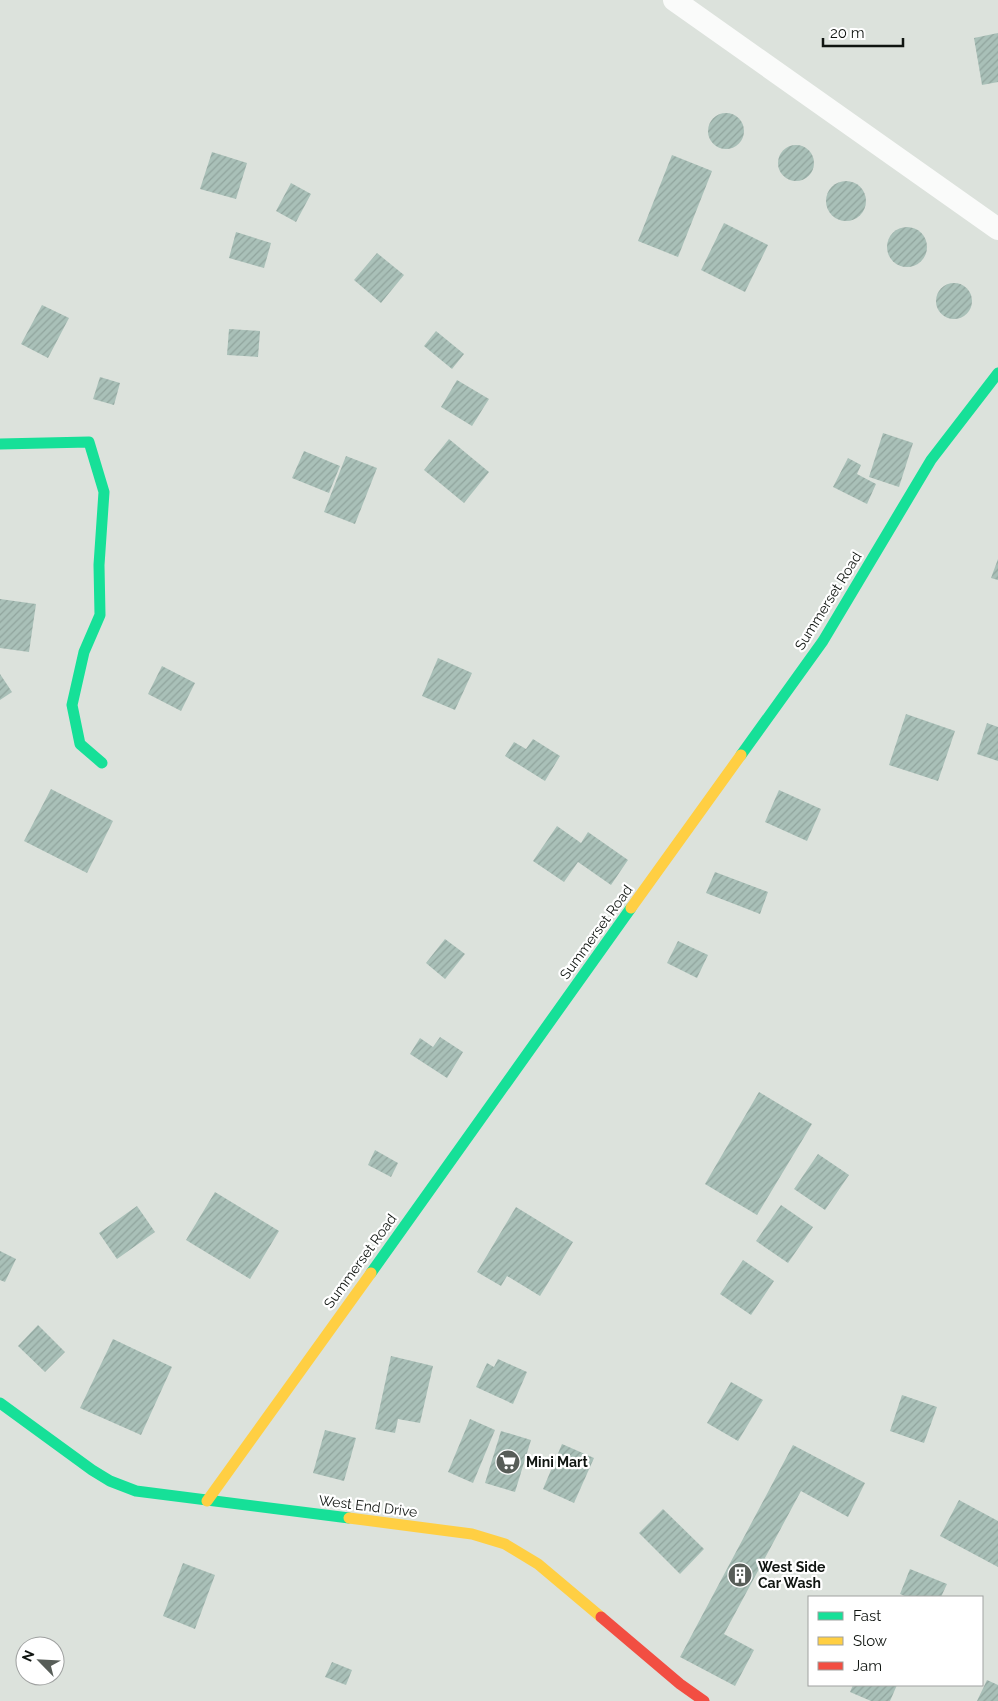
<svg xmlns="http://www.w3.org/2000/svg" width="998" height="1701" font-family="Raleway,sans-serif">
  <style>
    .building { fill: url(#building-hatch) }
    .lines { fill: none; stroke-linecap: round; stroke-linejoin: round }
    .street { stroke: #fafbfa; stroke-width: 22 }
    .fast { stroke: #16e098; stroke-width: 11 }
    .slow { stroke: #ffcf43; stroke-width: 11 }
    .jam { stroke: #f24e42; stroke-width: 11 }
    .labels { text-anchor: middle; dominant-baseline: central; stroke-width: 4.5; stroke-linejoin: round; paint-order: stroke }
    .street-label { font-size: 14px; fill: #101511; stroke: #fff }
    .poi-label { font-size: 14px; font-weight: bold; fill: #101511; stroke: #fff; text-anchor: start }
  </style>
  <defs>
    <pattern id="building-hatch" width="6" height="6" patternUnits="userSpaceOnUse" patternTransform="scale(1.25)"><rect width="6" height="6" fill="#a9c0b8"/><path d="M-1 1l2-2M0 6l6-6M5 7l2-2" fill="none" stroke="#90a49d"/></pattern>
  </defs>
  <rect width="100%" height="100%" fill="#dce2dc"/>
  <g class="building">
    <polygon points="998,33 998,82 982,85 974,38"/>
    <circle cx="726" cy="131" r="18"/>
    <circle cx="796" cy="163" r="18"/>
    <polygon points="212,152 247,163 236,199 200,189"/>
    <polygon points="672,155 712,171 678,257 638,241"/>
    <circle cx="846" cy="201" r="20"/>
    <polygon points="291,183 311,194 296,222 276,211"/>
    <polygon points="724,223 768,245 745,292 701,270"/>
    <circle cx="907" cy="247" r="20"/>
    <polygon points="236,232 271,243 264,268 229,258"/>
    <polygon points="377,253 404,275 381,303 354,280"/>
    <circle cx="954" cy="301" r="18"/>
    <polygon points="42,305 69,318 48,358 21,344"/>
    <polygon points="229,329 260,331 258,357 227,355"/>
    <polygon points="436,331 464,354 452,369 424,346"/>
    <polygon points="100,377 120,383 114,405 93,399"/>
    <polygon points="457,380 489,399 472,426 441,407"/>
    <polygon points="883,433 913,443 899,487 869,477"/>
    <polygon points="449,439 489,472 464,503 424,470"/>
    <polygon points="304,451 340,466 329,493 292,478"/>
    <polygon points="346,456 377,468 355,524 324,512"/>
    <polygon points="848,458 861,465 857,474 876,484 867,504 833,487"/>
    <polygon points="998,559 998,580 991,578"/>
    <polygon points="0,599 36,604 29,652 0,648"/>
    <polygon points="438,658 472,673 455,710 422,696"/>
    <polygon points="162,666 195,683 181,711 148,694"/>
    <polygon points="0,674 12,692 0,700"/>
    <polygon points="906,714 955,731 938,781 889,765"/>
    <polygon points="987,723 998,727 998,761 977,754"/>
    <polygon points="533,739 560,756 545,781 505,756 514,742 526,749"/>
    <polygon points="51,789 113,821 87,873 24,841"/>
    <polygon points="779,790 821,809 807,841 765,822"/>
    <polygon points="557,826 581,843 588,832 628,860 611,885 578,862 564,882 533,861"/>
    <polygon points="715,872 768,892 760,914 706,893"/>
    <polygon points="445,939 465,954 445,979 426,963"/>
    <polygon points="678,941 708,955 697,978 667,963"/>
    <polygon points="440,1037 463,1052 447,1078 410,1054 420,1038 433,1047"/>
    <polygon points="759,1092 812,1124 757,1215 705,1184"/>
    <polygon points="375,1150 398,1163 391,1177 368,1165"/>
    <polygon points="818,1154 849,1175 825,1210 794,1189"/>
    <polygon points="215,1192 279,1231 250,1279 186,1240"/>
    <polygon points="781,1205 813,1227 788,1263 756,1241"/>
    <polygon points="137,1206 155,1232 117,1259 99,1233"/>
    <polygon points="516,1207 573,1242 540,1296 507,1276 501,1286 477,1272"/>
    <polygon points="0,1251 16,1259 5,1282 0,1280"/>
    <polygon points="743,1260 774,1281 751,1315 720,1294"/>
    <polygon points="38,1325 65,1352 45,1372 18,1346"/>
    <polygon points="113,1339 172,1367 141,1435 80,1408"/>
    <polygon points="391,1356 433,1366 420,1423 398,1419 395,1433 375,1429"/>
    <polygon points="498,1359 527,1372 513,1404 476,1387 487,1363 494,1367"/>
    <polygon points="731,1382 763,1400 738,1441 707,1423"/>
    <polygon points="902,1395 937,1407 924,1443 890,1431"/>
    <polygon points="470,1419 495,1430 473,1483 448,1472"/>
    <polygon points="325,1430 356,1438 344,1481 313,1473"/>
    <polygon points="501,1431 531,1440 515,1492 485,1483"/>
    <polygon points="562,1444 594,1458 574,1503 543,1489"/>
    <polygon points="793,1445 865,1483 848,1517 801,1491 724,1634 754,1650 735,1686 680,1657"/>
    <polygon points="959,1500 998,1521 998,1567 940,1536"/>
    <polygon points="663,1509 704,1549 680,1574 639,1533"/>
    <polygon points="183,1563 215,1575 195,1629 163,1616"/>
    <polygon points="910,1569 947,1584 941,1597 907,1597 900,1594"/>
    <polygon points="332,1662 352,1670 346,1685 325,1677"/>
    <polygon points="987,1680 998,1685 998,1701 977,1701"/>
    <polygon points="853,1685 897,1685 890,1701 871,1701 850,1692"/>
  </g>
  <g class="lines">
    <polyline class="street" points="674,0 998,229"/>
    <g class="fast">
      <polyline points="0,444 89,442 104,492 99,565 100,615 84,652 72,705 80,744 102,763"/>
      <polyline points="741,755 823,641 931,460 998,373"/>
      <polyline points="371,1273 631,908"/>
      <polyline points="0,1403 92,1470 110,1481 136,1491 349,1518"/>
    </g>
    <g class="slow">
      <polyline points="631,908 741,755"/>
      <polyline points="207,1501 371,1273"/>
      <polyline points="349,1518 472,1534 505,1544 538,1564 601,1617"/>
    </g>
    <polyline class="jam" points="601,1617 680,1684 704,1701"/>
  </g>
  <defs>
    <symbol id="supermarket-disc" viewBox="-11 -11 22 22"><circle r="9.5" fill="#575d58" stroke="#fff"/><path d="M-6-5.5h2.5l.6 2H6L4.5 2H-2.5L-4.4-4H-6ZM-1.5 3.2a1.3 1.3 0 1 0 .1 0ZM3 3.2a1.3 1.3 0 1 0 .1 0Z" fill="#fff"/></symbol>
    <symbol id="building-disc" viewBox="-11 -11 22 22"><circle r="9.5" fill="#575d58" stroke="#fff"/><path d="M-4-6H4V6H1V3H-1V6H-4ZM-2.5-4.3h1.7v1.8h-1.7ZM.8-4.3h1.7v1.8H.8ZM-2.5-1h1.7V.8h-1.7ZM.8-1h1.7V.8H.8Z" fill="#fff"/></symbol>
  </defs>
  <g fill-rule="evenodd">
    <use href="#supermarket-disc" x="494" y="1448" width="28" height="28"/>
    <use href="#building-disc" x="726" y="1561" width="28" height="28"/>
  </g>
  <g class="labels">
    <g class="street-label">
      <text transform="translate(828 601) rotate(-58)">Summerset Road</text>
      <text transform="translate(596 932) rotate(-54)">Summerset Road</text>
      <text transform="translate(360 1261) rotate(-54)">Summerset Road</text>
      <text transform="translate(368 1506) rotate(7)">West End Drive</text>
    </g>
    <g class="poi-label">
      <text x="526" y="1462">Mini Mart</text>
      <text x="758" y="1567">West Side<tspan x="758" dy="16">Car Wash</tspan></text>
    </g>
  </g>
  <rect x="808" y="1596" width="175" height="90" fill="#ffffff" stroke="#9fa1a0"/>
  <rect x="818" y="1612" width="25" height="8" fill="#16e098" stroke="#9fa1a0"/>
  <text x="853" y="1621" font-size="15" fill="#101511">Fast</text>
  <rect x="818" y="1637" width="25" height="8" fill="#ffcf43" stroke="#9fa1a0"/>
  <text x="853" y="1646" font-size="15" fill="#101511">Slow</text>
  <rect x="818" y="1662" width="25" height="8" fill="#f24e42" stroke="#9fa1a0"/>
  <text x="853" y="1671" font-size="15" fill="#101511">Jam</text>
  <g transform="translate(40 1661) rotate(294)"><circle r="24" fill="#ffffff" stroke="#9fa1a0"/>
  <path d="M0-4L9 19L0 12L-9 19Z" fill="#575d58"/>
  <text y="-8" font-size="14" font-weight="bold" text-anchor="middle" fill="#101511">N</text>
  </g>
  <path d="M823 38v8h80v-8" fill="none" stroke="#101511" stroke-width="2.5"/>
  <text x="830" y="38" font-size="15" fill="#101511" stroke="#ffffff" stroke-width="4" paint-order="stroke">20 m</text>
</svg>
